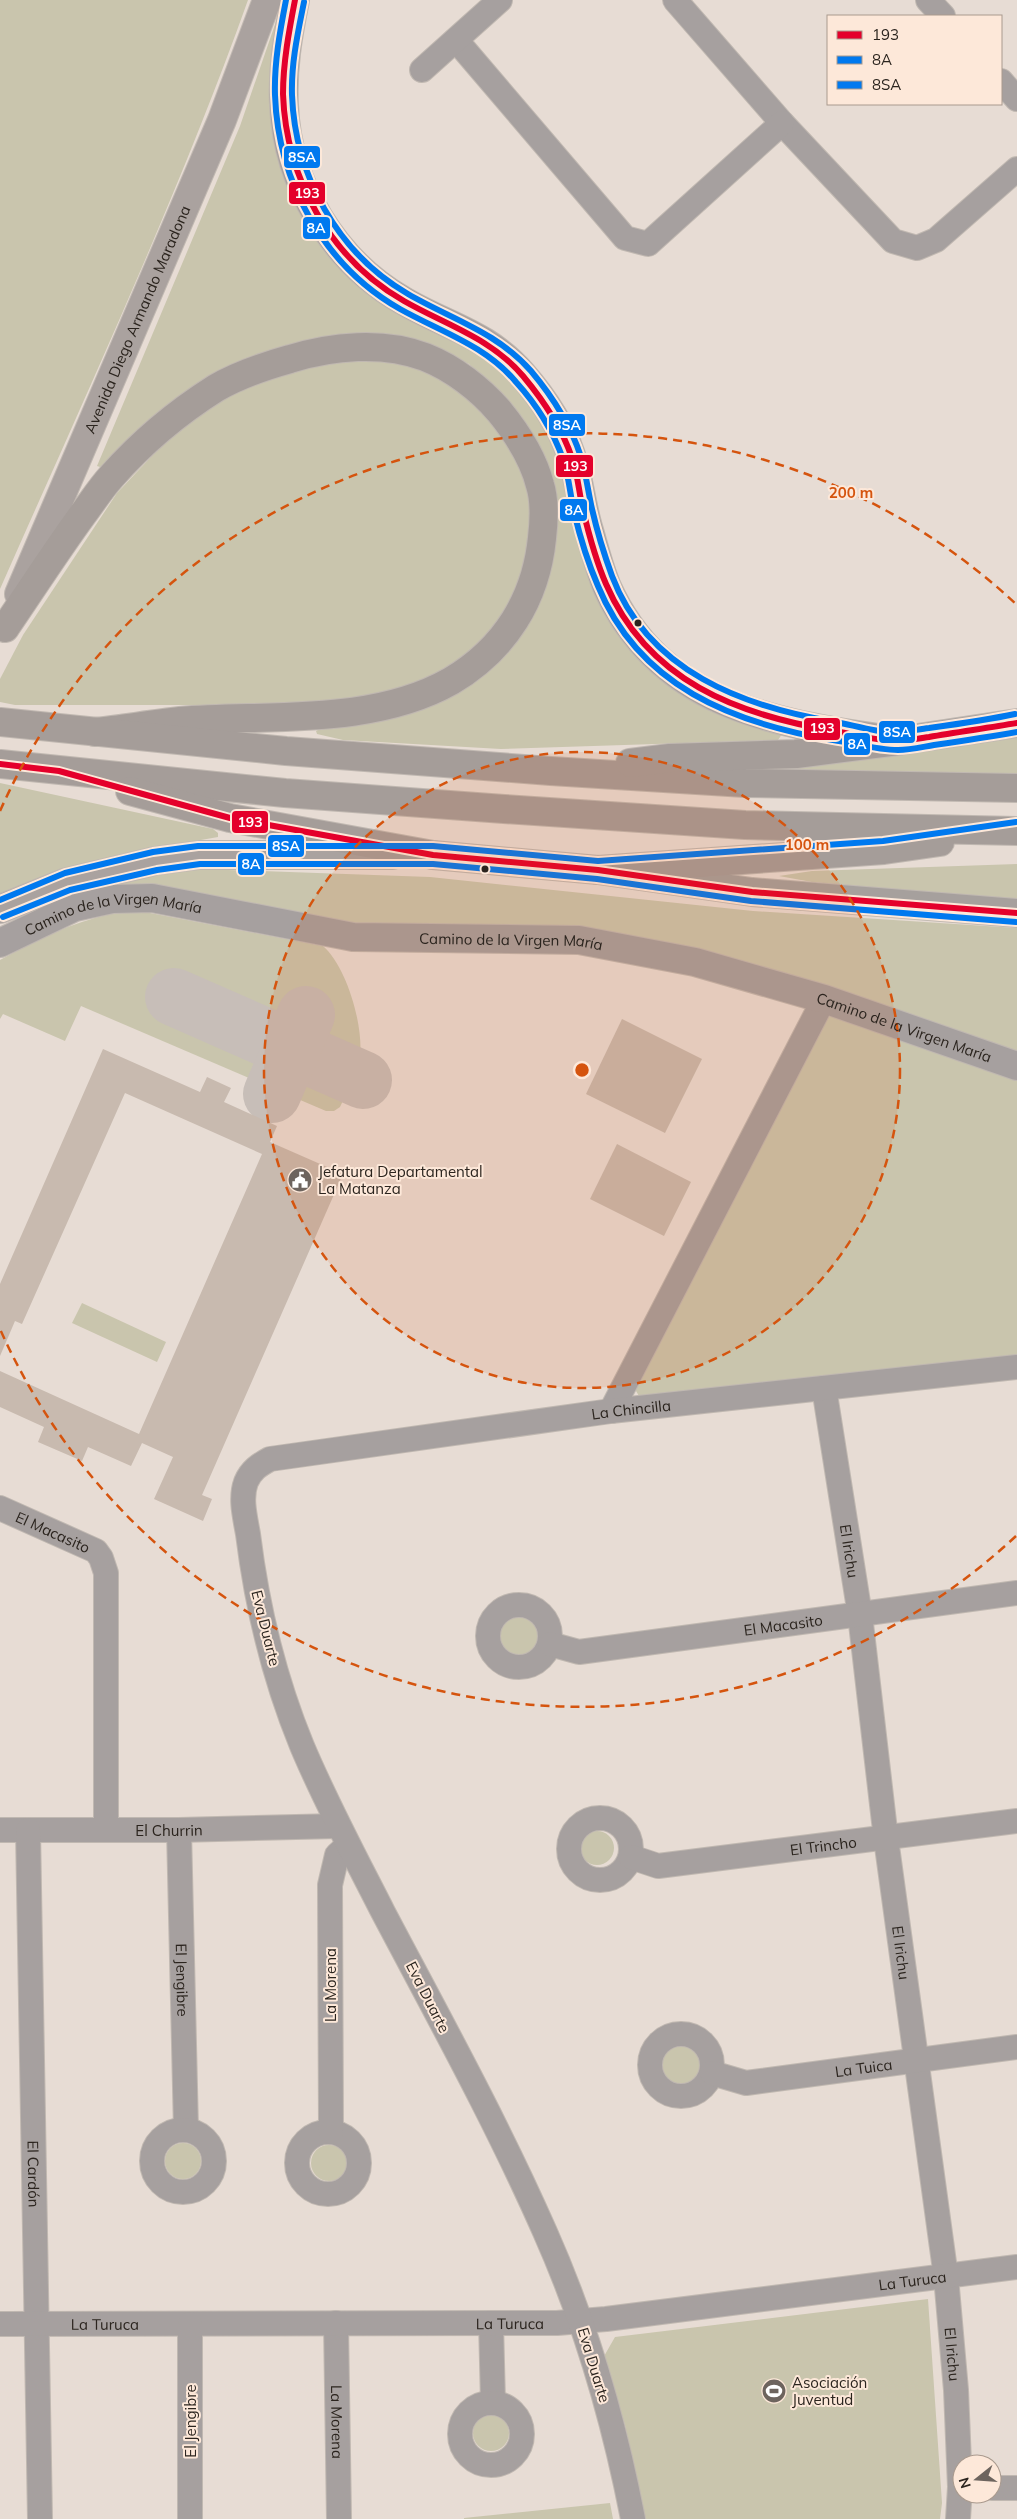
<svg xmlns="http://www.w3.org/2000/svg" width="1017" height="2519" font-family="Mulish,sans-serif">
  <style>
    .green { fill: #c9c5ad }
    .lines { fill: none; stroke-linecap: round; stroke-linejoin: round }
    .taxiway { stroke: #c7beb8; stroke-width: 58 }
    .building { fill: #c8baaf }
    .minor-casing { stroke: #c0b8b1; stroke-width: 26 }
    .tertiary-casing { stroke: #c0b8b1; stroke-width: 30 }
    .secondary-casing { stroke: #c0b8b1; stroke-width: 30 }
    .primary-casing { stroke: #c0b8b1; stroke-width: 30 }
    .motorway-casing { stroke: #c0b8b1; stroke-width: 30 }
    .minor { stroke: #a6a09f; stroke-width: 24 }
    .tertiary { stroke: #a6a09f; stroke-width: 28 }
    .secondary { stroke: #a6a09d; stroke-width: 28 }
    .primary { stroke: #aaa29f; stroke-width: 28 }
    .motorway { stroke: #a59d99; stroke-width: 28 }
    .bus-1-casing { stroke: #fde8d9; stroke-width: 10 }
    .bus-2-casing { stroke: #fde8d9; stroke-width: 10 }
    .bus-3-casing { stroke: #fde8d9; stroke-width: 10 }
    .bus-1 { stroke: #e4002b; stroke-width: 6 }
    .bus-2 { stroke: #0079ef; stroke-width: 6 }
    .bus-3 { stroke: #0079ef; stroke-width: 6 }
    .ring { fill: none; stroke: #d5540e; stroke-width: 2.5; stroke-dasharray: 9 6 }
    .bus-dot { fill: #2b241e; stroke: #fde8d9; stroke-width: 2 }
    .labels { text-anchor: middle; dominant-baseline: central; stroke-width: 4; stroke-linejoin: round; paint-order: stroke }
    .street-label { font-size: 15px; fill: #2b241e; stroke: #fde8d9 }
    .poi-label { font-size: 15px; fill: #2b241e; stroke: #fde8d9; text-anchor: start }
    .centre { fill: #d5540e; stroke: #fde8d9; stroke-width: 2.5 }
    .ring-label { font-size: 15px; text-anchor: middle; font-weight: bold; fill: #d5540e; stroke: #fde8d9; stroke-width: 4; stroke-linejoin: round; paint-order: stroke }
    .line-badge { stroke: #fde8d9; stroke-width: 2 }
    .badge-label { font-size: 14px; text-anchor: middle; font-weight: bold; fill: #fff }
  </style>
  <rect width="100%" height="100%" fill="#e7dcd4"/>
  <g class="green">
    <path d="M0 0H248C176 201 86 394 0 589Z"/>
    <polygon points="280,10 296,198 322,247 356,284 394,312 476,349 510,377 542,419 561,460 591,581 614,628 636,657 699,704 743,722 782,734 778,740 501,749 343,740 317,734 316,731 320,729 412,708 540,591 523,421 499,390 469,364 432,346 308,341 260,354 211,376 105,464 100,467 97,466 240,126"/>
    <polygon points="350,359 388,361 425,369 481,406 517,460 528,491 534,524 524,582 475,654 406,691 339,705 15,705 0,702 0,679 23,635 117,493 167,440 222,399 267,377 311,366"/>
    <polygon points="1017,736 1017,774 813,772 781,768"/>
    <polygon points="0,783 213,829 218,833 218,837 121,854 63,871 0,896"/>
    <polygon points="1017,864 1017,900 812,882 779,876 812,871"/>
    <polygon points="201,869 430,877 753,911 1017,928 1017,1053 786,973 699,951 354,925 97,889 126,880"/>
    <path d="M150 913 323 946C348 968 366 1032 359 1065 355 1079 346 1094 340 1107L334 1111H326L81 1006 65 1041 3 1014 0 1019V960C34 941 72 922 111 914 123 912 138 913 150 913Z"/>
    <polygon points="838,1016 1017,1080 1017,1356 639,1396 636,1391 637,1385 827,1017"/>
    <polygon points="82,1303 166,1342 157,1362 72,1323"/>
    <circle cx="518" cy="1636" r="20"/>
    <circle cx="597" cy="1848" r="17"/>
    <circle cx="680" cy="2065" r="20"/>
    <circle cx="183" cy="2161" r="18"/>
    <circle cx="329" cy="2163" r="18"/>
    <polygon points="928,2299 942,2503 940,2519 644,2519 625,2425 603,2358 615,2337"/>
    <circle cx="491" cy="2433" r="18"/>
    <polygon points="610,2503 613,2519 464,2519 464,2518"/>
  </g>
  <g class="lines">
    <g class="taxiway">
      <polyline points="174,997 363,1080"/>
      <polyline points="272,1094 306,1015"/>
    </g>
  </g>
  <g class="building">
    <polygon points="622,1019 702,1059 665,1133 586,1094"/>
    <polygon points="103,1049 200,1092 207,1077 231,1088 224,1102 277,1126 270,1142 343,1174 202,1495 212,1499 203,1521 154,1499 173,1457 142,1443 131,1466 88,1447 82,1461 38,1442 44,1427 0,1407 0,1371 139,1434 262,1154 125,1093 22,1324 15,1321 0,1356 0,1284"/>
    <polygon points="617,1144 691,1182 664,1236 590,1199"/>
  </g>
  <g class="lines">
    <defs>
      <g id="minor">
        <polyline points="675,0 782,123 893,241 917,248 936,240 1017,169"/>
        <polyline points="928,0 943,16"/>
        <polyline points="456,40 625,238 648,244 782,123"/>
        <polyline points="422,70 500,0"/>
        <polyline points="1001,81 1017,99"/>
        <path id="s1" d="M824 1388 860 1615 886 1839 946 2277 956 2390 960 2487 958 2519"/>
        <polyline points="611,1411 824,999"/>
        <path id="s2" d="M0 1508 96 1551 101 1558 106 1573V1830"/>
        <circle cx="519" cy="1636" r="31"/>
        <path id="s3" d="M550 1644 579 1652 1017 1593"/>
        <circle cx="600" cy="1849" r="31"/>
        <path id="s4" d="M0 1830H179L338 1826"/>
        <path id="s5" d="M28 1830 40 2519"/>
        <path id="s6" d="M179 1830 186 2130"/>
        <path id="s7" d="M631 1857 658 1866 1017 1821"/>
        <circle cx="681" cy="2065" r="31"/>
        <path id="s8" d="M712 2073 746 2083 1017 2047"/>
        <circle cx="183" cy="2161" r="31"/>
        <circle cx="328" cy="2163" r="31"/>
        <polyline points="331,2132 330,1885 337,1855 348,1845"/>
        <path id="s9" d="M336 2323 339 2519"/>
        <polyline points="491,2323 493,2402"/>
        <path id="s10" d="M0 2324 557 2323 606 2319 1017 2267"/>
        <circle cx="491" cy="2434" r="31"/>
        <polyline points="992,2488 1017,2488"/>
        <polyline points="190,2519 190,2324"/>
        <path id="s11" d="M633 2519C614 2421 586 2324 545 2232 497 2123 439 2018 383 1912 355 1857 326 1803 302 1746 274 1678 257 1607 248 1534 245 1517 240 1498 246 1482 251 1470 259 1465 270 1459L611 1411 1017 1367"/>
      </g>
      <g id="tertiary">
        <path id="s12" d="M0 943 75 907 112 899 152 898 353 937 579 940 695 962 824 999 1017 1066"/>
      </g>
      <g id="secondary">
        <polyline points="898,741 1017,723"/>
        <polyline points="433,855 598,870 752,892 1017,913"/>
      </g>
      <g id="primary">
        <path d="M295 0C288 35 282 69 284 105 287 184 334 261 402 300 445 326 487 333 522 374 543 398 561 425 571 455 579 478 581 503 588 527 594 547 599 568 607 587 660 704 771 723 885 739"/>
        <path id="s13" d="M19 594 222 120 267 0"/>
        <polyline points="0,909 67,882 155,861 199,855 393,855"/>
      </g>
      <g id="motorway">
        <path d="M5 628C31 590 56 551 83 514 92 502 101 488 111 477 141 443 178 412 216 388 238 375 265 366 290 359 332 346 383 341 425 357 453 368 480 389 499 411 517 433 533 457 540 485 545 501 544 521 542 538 536 599 505 649 451 681 372 726 267 714 180 721 152 724 123 729 95 732"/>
        <polyline points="0,722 286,751 551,771 745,783 1017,788"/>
        <polyline points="630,763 670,758 796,754 898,741"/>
        <polyline points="0,764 285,793 504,809 745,825 1017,831"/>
        <polyline points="130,791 230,818 433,855"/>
        <polyline points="598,870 884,850 940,842"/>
      </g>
    </defs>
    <use href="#minor" class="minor-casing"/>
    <use href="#tertiary" class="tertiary-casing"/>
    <use href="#secondary" class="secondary-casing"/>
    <use href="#primary" class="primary-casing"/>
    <use href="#motorway" class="motorway-casing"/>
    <use href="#minor" class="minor"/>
    <use href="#tertiary" class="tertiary"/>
    <use href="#secondary" class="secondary"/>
    <use href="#primary" class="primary"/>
    <use href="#motorway" class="motorway"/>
    <defs>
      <g id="bus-1">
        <path d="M295 0C289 31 283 63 283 94 286 178 330 259 404 301 446 325 491 338 523 376 543 400 562 428 572 458 578 475 579 493 583 510 589 535 596 561 606 584 648 681 737 715 835 731 856 735 878 741 899 741 909 741 919 738 929 737 958 732 988 728 1017 723"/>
        <polyline points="0,764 59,771 230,818 433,855 598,870 752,892 1017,913"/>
      </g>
      <g id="bus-2">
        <path d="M286 0C280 31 274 63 275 95 278 182 324 266 400 309 441 332 485 345 516 382 536 404 553 431 563 459 569 476 570 494 574 512 580 537 588 563 598 586 639 686 732 723 833 740 854 743 876 750 898 750 910 750 922 747 934 745 962 741 989 737 1017 732"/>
        <polyline points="3,917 70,890 157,870 200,864 433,864 597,879 751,901 1016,922"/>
      </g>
      <g id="bus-3">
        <path d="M304 2C298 32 291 63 292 95 295 175 337 253 408 294 451 319 497 332 531 371 552 396 571 426 581 457 586 474 588 491 592 509 597 531 604 554 612 576 648 671 743 707 836 722 857 726 878 733 900 732 909 732 919 729 929 728 958 724 987 720 1015 714"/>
        <polyline points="0,900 65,873 153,852 198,846 433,846 598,861 883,841 1016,822"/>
      </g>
    </defs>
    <use href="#bus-1" class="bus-1-casing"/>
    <use href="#bus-2" class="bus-2-casing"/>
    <use href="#bus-3" class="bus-3-casing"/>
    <use href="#bus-1" class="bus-1"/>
    <use href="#bus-2" class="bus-2"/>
    <use href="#bus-3" class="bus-3"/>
  </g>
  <circle cx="582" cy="1070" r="318" fill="#d5540e" fill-opacity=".12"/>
  <g class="ring">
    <circle cx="582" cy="1070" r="318"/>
    <path d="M1016 1536A637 637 0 0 1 0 1329M0 811A637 637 0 0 1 1016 604"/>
  </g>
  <defs>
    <symbol id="civic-disc" viewBox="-11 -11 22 22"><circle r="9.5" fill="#6d645e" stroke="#fde8d9"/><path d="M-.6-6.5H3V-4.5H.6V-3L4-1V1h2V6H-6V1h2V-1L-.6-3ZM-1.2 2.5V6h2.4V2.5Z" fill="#fff"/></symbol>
    <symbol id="stadium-disc" viewBox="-11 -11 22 22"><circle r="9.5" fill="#6d645e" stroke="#fde8d9"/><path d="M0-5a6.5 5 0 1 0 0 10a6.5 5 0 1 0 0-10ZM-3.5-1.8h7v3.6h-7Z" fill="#fff"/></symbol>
  </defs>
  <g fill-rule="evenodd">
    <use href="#civic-disc" x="286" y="1166" width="28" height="28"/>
    <use href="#stadium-disc" x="760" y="2377" width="28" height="28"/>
  </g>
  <g class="bus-dot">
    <circle cx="638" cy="623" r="4.5"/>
    <circle cx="485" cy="869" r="4.5"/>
  </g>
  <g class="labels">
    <g class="street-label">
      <text stroke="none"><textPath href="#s13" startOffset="299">Avenida Diego Armando Maradona</textPath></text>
      <text stroke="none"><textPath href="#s12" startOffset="120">Camino de la Virgen María</textPath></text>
      <text stroke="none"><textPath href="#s12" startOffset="524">Camino de la Virgen María</textPath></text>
      <text stroke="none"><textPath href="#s12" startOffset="929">Camino de la Virgen María</textPath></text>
      <text stroke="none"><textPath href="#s11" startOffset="1515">La Chincilla</textPath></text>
      <text stroke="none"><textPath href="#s2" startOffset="58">El Macasito</textPath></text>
      <text stroke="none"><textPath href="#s1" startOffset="165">El Irichu</textPath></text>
      <text stroke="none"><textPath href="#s3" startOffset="236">El Macasito</textPath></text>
      <text transform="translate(266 1628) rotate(76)">Eva Duarte</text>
      <text stroke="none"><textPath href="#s4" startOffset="169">El Churrin</textPath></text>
      <text stroke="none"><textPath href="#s7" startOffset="195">El Trincho</textPath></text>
      <text stroke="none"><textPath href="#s1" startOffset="570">El Irichu</textPath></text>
      <text stroke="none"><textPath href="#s6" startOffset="150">El Jengibre</textPath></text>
      <text transform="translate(330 1985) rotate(-90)">La Morena</text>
      <text transform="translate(428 1997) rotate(63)">Eva Duarte</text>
      <text stroke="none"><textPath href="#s8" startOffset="154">La Tuica</textPath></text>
      <text stroke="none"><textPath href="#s5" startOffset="344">El Cardón</textPath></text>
      <text stroke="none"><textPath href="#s10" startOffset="915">La Turuca</textPath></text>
      <text stroke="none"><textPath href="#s10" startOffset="510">La Turuca</textPath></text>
      <text stroke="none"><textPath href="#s10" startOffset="105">La Turuca</textPath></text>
      <text stroke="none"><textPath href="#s1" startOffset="975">El Irichu</textPath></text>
      <text transform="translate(594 2365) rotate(73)">Eva Duarte</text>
      <text transform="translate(190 2421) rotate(-90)">El Jengibre</text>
      <text stroke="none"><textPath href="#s9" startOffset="99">La Morena</textPath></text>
    </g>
    <g class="poi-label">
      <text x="318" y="1171">Jefatura Departamental<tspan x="318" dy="17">La Matanza</tspan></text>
      <text x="792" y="2382">Asociación<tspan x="792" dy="17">Juventud</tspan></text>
    </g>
  </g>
  <circle cx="582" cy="1070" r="8" class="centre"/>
  <g class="ring-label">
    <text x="851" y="498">200 m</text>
    <text x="807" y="850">100 m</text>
  </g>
  <g class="line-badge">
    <rect x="283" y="145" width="38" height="24" rx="5" fill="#0079ef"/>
    <rect x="288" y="181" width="38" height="24" rx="5" fill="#e4002b"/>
    <rect x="302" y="216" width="29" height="24" rx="5" fill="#0079ef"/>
    <rect x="548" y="413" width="38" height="24" rx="5" fill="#0079ef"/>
    <rect x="555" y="454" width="39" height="24" rx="5" fill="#e4002b"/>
    <rect x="559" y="498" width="29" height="24" rx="5" fill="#0079ef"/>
    <rect x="803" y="717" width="38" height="24" rx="5" fill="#e4002b"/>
    <rect x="878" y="720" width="38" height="24" rx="5" fill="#0079ef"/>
    <rect x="843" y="732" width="28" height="24" rx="5" fill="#0079ef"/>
    <rect x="231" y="810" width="38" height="24" rx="5" fill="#e4002b"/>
    <rect x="267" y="834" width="38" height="24" rx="5" fill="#0079ef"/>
    <rect x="237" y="852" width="28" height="24" rx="5" fill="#0079ef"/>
  </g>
  <g class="badge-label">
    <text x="302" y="162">8SA</text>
    <text x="307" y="198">193</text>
    <text x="316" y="233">8A</text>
    <text x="567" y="430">8SA</text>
    <text x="575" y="471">193</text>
    <text x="574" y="515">8A</text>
    <text x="822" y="733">193</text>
    <text x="897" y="737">8SA</text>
    <text x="857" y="749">8A</text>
    <text x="250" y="827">193</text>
    <text x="286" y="851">8SA</text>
    <text x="251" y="869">8A</text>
  </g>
  <rect x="827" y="15" width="175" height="90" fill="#fde8d9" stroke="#a99a8e"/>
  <rect x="837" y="31" width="25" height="8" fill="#e4002b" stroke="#a99a8e"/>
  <text x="872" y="40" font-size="15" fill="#2b241e">193</text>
  <rect x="837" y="56" width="25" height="8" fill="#0079ef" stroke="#a99a8e"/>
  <text x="872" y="65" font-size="15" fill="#2b241e">8A</text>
  <rect x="837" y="81" width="25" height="8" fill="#0079ef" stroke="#a99a8e"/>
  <text x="872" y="90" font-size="15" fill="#2b241e">8SA</text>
  <g transform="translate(977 2479) rotate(253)"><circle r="24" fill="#fde8d9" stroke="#a99a8e"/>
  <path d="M0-4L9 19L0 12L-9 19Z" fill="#6d645e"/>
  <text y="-8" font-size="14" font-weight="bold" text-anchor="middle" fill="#2b241e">N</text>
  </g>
</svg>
